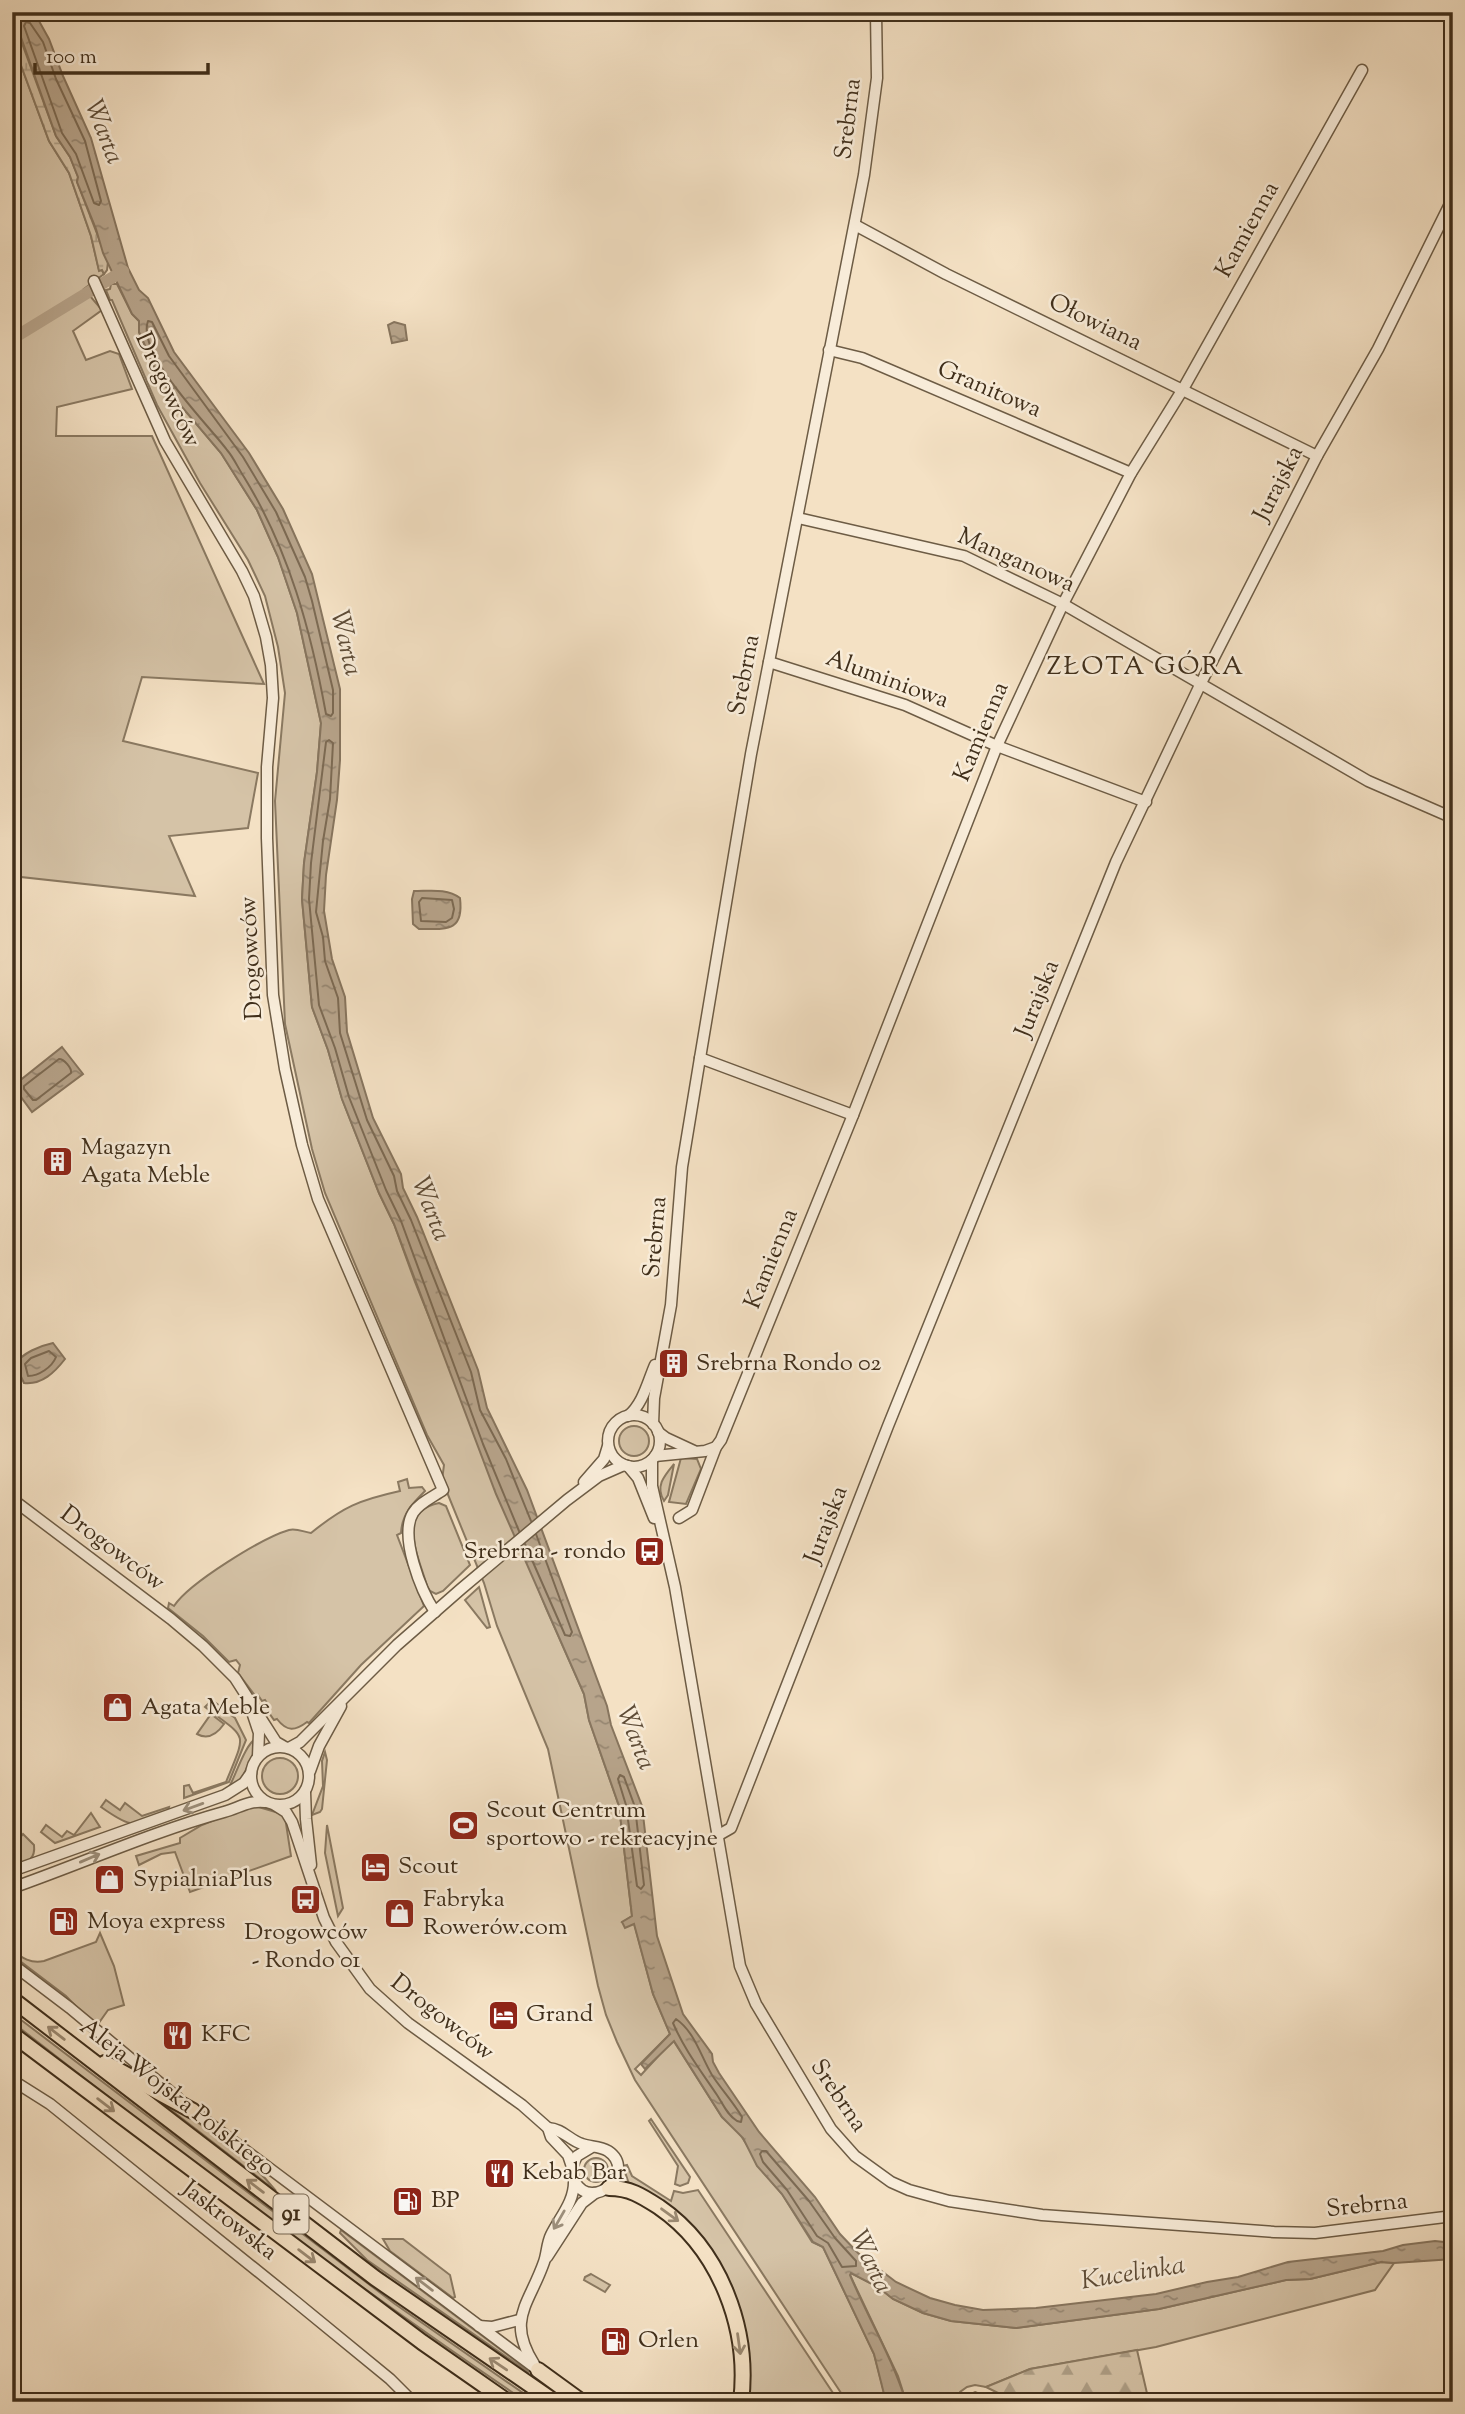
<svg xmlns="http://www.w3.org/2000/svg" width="1465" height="2414" font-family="'Sorts Mill Goudy',serif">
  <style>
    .grass { fill: #d5c3a7; stroke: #8a7961; stroke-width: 2 }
    .forest { fill: url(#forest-firs); stroke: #8a7961; stroke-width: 2 }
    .wetland { fill: url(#wetland-marsh); stroke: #8a7961; stroke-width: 2 }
    .water { fill: url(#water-ripples); stroke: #87755e; stroke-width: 2 }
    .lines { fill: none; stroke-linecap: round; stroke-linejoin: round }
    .shore { stroke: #7c6a53; stroke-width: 2 }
    .canal { stroke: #b7a48b; stroke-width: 12 }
    .minor-casing { stroke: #6d5c45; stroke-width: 13 }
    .primary-casing { stroke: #402f1b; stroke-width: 18 }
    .minor { stroke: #f8ecd9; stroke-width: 10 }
    .primary { stroke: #f4e1c4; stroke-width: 14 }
    .oneway { stroke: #9c8e7a }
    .oneway2 { stroke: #9a8870 }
    .labels { text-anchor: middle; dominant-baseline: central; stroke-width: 5; stroke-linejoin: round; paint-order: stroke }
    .shield { fill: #f8ecd9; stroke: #776854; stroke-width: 2 }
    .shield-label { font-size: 23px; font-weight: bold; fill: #402f1b }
    .street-label { font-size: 24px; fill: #402f1b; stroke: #f8ecd9 }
    .poi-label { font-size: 24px; fill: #402f1b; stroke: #f8ecd9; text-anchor: start }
    .water-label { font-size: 26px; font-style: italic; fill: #5e4c37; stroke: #f8ecd9 }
    .neighbourhood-label { font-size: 26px; letter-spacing: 2px; fill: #402f1b; stroke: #f8ecd9 }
  </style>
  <defs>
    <pattern id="forest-firs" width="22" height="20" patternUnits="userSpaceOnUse" patternTransform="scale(1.75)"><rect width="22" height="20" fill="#d5c3a7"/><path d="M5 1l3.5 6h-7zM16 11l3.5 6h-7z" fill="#ae9f87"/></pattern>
    <pattern id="wetland-marsh" width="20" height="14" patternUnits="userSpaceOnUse" patternTransform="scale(1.75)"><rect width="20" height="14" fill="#d5c3a7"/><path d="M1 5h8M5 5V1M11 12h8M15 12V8" fill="none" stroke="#ae9f87"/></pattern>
    <pattern id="water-ripples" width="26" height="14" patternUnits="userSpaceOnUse" patternTransform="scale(1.75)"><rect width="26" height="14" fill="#b7a48b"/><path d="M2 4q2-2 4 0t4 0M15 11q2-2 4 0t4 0" fill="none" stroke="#968671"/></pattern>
  </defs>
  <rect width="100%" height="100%" fill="#f4e1c4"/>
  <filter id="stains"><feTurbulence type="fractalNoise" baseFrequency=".00286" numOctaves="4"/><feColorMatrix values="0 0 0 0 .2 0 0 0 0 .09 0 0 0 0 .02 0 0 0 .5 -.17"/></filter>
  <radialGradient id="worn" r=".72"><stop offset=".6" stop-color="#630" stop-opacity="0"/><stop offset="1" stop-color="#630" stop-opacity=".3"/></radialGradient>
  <g class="grass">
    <polygon points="12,41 49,141 69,173 91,236 99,270 102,270 104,274 84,289 102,310 73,331 86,360 110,351 119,354 132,389 57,407 56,436 152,436 264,684 142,677 123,741 258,773 248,828 169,836 195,896 12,876"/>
    <polygon points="111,284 117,284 132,314 139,321 139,332 157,373 171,394 221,453 257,510 278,557 297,613 321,723 317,772 304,863 302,899 312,1007 328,1050 342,1099 379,1193 394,1224 415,1282 546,1608 584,1694 589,1720 619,1806 632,1916 623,1922 634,1923 653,1994 670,2034 635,2069 641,2075 673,2040 722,2117 738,2131 752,2153 757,2165 782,2194 812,2242 823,2247 874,2354 886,2400 847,2402 635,2080 617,2042 606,2015 598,1986 548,1749 497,1626 484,1583 442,1480 444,1465 427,1435 325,1193 312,1149 285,1024 275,801 285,693 278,647 265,596 248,560 200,483 157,405 112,300 110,300 106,290 110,289"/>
    <circle cx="634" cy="1441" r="15"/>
    <polygon points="681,1458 697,1459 701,1469 686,1504 669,1502"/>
    <path d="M674 1464 668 1495 664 1501C655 1486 664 1476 674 1464Z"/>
    <path d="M407 1479 409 1488 422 1487 425 1491C412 1504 402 1514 401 1533L397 1535 424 1606 361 1665 309 1723 307 1722C295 1731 287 1732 277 1719L274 1720 267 1710 270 1708 265 1700 262 1701 258 1695 256 1697 238 1673 240 1665 236 1660 229 1662 203 1636 168 1608 169 1603 174 1606C189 1583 262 1538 289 1530 296 1528 304 1532 311 1533 343 1507 359 1500 400 1491L398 1482Z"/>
    <path d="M439 1503 446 1506 470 1565 443 1591 436 1594 430 1591 427 1586C419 1557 395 1512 439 1503Z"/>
    <polygon points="479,1587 490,1627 487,1628 465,1600"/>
    <path d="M212 1700 235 1718 246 1740 229 1782 184 1798V1786L189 1785 193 1793 226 1782C247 1730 248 1740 205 1707Z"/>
    <path d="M211 1714 224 1724C217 1734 208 1740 197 1734Z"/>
    <path d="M257 1738 254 1753 242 1778 228 1789C235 1778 245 1743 257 1738Z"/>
    <polygon points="325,1752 327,1760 322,1809 320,1812 312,1815 323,1786 322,1761"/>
    <circle cx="280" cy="1776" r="18"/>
    <path d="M106 1800 120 1810 125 1803 142 1816 169 1807 168 1811C132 1825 135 1831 101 1807Z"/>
    <polygon points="252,1805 279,1813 285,1817 291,1856 190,1892 175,1852 161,1854 139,1865 136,1856 180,1843 180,1838 202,1825"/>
    <polygon points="91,1813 100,1827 55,1843 41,1832 46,1825 62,1837 67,1831 74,1835"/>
    <polygon points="327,1825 343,1908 338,1916 325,1853"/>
    <path d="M23 1834 34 1845C36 1861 25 1863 12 1868V1848Z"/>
    <path d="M100 1933 114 1966 124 2005 108 2010 96 2027 66 1996 12 1955V1950C22 1958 31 1964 44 1961L96 1942Z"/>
    <path d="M12 2013 395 2304 536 2402 525 2401C349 2282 180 2153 12 2022Z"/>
    <path d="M149 2093C195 2118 243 2150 276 2191Z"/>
    <polygon points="651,2119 690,2177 688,2183 680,2186 675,2184 678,2166 649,2121"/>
    <circle cx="596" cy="2170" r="12"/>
    <path d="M627 2165 632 2176 671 2201 674 2191 683 2193 698 2190 839 2402H750C751 2360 745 2323 731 2284H729C698 2227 685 2216 629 2184L623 2166Z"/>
    <polygon points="341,2230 528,2370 528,2372 367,2260 340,2233"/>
    <polygon points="383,2239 403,2239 450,2275 455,2297 453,2298 390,2251"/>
    <polygon points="1381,2262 1394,2263 1375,2290 1156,2347 1030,2369 986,2387 975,2385 967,2387 960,2392 955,2402 905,2398 898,2376 850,2275 851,2273 878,2287 893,2299 923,2313 951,2321 1016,2328 1159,2309 1286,2280 1310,2279"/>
    <polygon points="591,2274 610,2285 605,2292 584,2280 585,2277"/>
    <polygon points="975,2392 998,2402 962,2402 965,2397"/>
  </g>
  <polygon class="forest" points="1137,2350 1149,2402 1016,2402 986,2387 1030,2369"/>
  <polygon class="wetland" points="12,16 56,136 70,157 78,177 77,182 108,262 107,270 104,274 102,270 99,271 91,236 69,173 49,141 12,41"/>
  <g class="water">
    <path d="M12 12H34L49 39 63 76 91 138 128 268 139 290 148 298 174 352 249 453 283 509 312 574 340 689V760L337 800 326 875 324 911 332 959 345 997 347 1032 373 1118 401 1174 403 1188 417 1217 478 1370 487 1408 527 1490 607 1706 611 1725 642 1806 657 1936 683 2014 712 2054 713 2062 719 2073 759 2132 815 2197 840 2234 858 2253 896 2282 930 2298 955 2305 983 2310 1036 2308 1156 2294 1207 2282 1238 2277 1288 2262 1383 2251 1403 2245 1435 2241 1453 2243V2259L1394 2263 1381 2262 1310 2279 1286 2280 1159 2309 1016 2328 951 2321 923 2313 893 2299 878 2287 851 2273 850 2275C868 2318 892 2357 906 2402H886L874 2354 823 2247 813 2242 782 2194 757 2166 743 2138 722 2117 674 2041 645 2069 641 2064 670 2034 653 1994 634 1924 625 1928 622 1922 632 1916 619 1806 589 1720 584 1694 496 1494 394 1224 379 1193 342 1099 328 1050 312 1007 302 899 304 863 317 772 321 723 297 613 278 557 257 510 221 453 171 394 157 373 139 332V321L132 314 103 253 96 229 77 182 78 177 70 157 56 136Z"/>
    <polygon points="394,322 405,325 407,340 392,343 388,325"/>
    <path d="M414 891C430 891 447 888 460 898 464 932 447 929 419 929L413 924 412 899Z"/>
    <polygon points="62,1047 83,1074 32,1112 13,1086"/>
    <path d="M53 1343 65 1359C55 1372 42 1385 24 1383L15 1364C23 1353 39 1346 53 1343Z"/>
  </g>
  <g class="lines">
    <g class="shore">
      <polygon points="26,22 30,23 43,42 56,79 85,141 101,201 99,205 94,203 76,154 62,133 24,26"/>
      <path d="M148 321 152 322 169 356 243 457 276 512 305 577 312 601 333 690V713L331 716 326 714C311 631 289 550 244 477 238 468 234 458 227 450 208 424 136 354 148 321Z"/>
      <polygon points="422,898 452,900 454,909 452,918 446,922 421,921 419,902"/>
      <path d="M59 1059C64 1059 72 1068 71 1073L36 1100H33L24 1089V1086Z"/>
      <path d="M49 1351 56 1357C52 1367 39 1376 28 1376L25 1364 31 1358Z"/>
      <polyline points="519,1531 483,1444 401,1221 386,1190 349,1097 335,1048 319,1005 309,899 311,863 326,742 329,740 333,743 330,799 323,841 316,912 323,937 325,961 338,998 340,1033 367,1120 394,1176 397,1191 411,1220 471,1372 480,1410 506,1459 531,1521"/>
      <polyline points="525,1544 565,1635 570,1636 572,1632 536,1534"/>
      <polygon points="620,1775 624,1777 635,1807 644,1885 641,1889 637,1886 626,1805 618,1779"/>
      <path d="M676 2019C695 2032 701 2057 712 2075 721 2089 733 2102 742 2117L741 2122 737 2121C727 2115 723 2104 717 2095 701 2071 684 2049 673 2023Z"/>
      <polygon points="762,2151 766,2151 809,2201 835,2238 856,2261 856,2266 842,2267 828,2243 817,2236 787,2190 763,2162 760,2154"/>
    </g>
    <polyline class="canal" points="12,339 123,271"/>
    <defs>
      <g id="minor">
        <polyline points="855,225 946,274 1317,456"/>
        <path d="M94 281 165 441 242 571 254 596 266 637 271 665 273 698 267 767V838L273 995 285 1069 302 1145 318 1199 443 1490C433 1497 419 1503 413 1513 399 1536 421 1591 435 1612"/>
        <polyline points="829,350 862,358 1131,473"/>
        <polyline points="798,518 964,556 1063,604 1368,781 1453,818"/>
        <polyline points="769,662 905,705 997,746 1146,802"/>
        <polyline points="700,1058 853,1115"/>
        <circle cx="634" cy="1441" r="26"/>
        <path d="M628 1416C643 1404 648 1381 655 1365"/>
        <polyline points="653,1424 654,1398 671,1305 682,1167 700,1058 751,754 864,175 877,78 876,12"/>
        <polyline points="658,1432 666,1438 694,1451"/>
        <polyline points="655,1456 705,1451 716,1447"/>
        <polyline points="652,1460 652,1486 675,1587 740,1966 756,2004 831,2129 855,2156 891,2182 909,2190 949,2201 1042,2215 1274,2232 1315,2233 1453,2216"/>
        <polyline points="628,1466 638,1478 654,1518"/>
        <polyline points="584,1482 604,1459 608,1446"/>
        <polyline points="12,1499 171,1619 203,1646 235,1678 276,1742 283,1746"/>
        <polyline points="679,1518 692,1510 716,1447 721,1440 853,1115 997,746 1063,604 1131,473 1183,389 1362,70"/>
        <polyline points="251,1709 259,1733 258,1756"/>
        <circle cx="280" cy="1776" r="29"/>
        <polyline points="289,1748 300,1742 397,1645 461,1589 567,1500 599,1476 624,1465"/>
        <polyline points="310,1771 319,1746 341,1706"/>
        <polyline points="305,1792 306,1819 311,1865"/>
        <polyline points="275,1805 286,1812 292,1822 324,1918 336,1942 370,1989 408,2023 522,2105 548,2128 551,2137 568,2155 572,2167"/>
        <polyline points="717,1836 731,1828 888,1426 1116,862 1201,683 1317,456 1378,349 1453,198"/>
        <polyline points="12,1871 225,1795 244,1783 251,1773"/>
        <path d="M12 1888C83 1863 152 1832 224 1812 239 1808 249 1800 265 1802"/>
        <polyline points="12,1964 70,2008 178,2098"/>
        <polyline points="12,2080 50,2104 296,2302 390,2379 413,2402"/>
        <polyline points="189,2108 538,2370"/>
        <path d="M548 2128C563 2129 569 2140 582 2144 590 2147 600 2146 608 2151 638 2171 593 2213 575 2182 571 2173 572 2164 577 2156L592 2147"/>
        <polyline points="547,2257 582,2203 595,2193"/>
        <polyline points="479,2326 492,2327 519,2320"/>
        <path d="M534 2364C506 2319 529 2305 544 2262 547 2253 547 2243 551 2235 560 2217 575 2201 574 2180"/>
      </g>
      <g id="primary">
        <polyline points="12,1999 375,2278 555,2402"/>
        <polyline points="12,2034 422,2342 508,2402"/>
        <polyline points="105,2063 193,2111"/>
        <path d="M609 2188C630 2188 642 2196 659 2207 720 2249 750 2329 741 2402"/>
        <polyline points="538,2370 582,2402"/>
      </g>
    </defs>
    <use href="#minor" class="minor-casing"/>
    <use href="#primary" class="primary-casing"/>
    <use href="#minor" class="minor"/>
    <use href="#primary" class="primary"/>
  </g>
  <defs><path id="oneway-shaft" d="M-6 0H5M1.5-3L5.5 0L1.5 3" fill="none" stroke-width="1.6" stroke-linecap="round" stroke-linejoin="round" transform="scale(1.75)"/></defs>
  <g class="oneway">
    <use href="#oneway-shaft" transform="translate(193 1807) rotate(160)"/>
    <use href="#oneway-shaft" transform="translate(90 1858) rotate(-23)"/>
    <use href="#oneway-shaft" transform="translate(559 2220) rotate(120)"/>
    <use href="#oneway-shaft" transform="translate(424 2284) rotate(-143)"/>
  </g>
  <g class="oneway2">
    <use href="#oneway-shaft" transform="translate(56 2033) rotate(-142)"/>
    <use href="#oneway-shaft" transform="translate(106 2105) rotate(37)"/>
    <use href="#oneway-shaft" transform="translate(255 2186) rotate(-143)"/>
    <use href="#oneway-shaft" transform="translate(670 2215) rotate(36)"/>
    <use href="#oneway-shaft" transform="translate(307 2256) rotate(37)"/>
    <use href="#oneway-shaft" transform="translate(739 2344) rotate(82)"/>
    <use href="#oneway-shaft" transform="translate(498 2364) rotate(-146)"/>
  </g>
  <defs>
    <symbol id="building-square" viewBox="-11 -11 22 22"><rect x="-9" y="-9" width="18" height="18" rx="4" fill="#8f2418" stroke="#f8ecd9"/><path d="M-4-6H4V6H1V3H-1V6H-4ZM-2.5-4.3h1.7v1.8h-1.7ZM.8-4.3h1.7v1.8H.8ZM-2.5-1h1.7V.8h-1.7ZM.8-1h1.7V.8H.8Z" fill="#fff"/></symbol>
    <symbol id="bus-square" viewBox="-11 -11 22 22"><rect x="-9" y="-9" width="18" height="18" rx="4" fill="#8f2418" stroke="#f8ecd9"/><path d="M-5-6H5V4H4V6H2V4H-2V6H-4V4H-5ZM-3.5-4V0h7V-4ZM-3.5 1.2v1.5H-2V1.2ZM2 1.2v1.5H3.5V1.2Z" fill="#fff"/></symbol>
    <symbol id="shop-square" viewBox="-11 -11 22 22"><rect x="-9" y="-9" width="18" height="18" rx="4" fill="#8f2418" stroke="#f8ecd9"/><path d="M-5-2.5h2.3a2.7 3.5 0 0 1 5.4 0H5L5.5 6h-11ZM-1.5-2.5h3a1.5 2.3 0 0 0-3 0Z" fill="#fff"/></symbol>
    <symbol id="stadium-square" viewBox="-11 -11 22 22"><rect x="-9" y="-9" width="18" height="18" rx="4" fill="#8f2418" stroke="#f8ecd9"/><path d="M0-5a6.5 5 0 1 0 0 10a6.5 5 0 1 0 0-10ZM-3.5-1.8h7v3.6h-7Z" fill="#fff"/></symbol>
    <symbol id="hotel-square" viewBox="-11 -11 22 22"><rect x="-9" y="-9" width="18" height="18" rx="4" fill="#8f2418" stroke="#f8ecd9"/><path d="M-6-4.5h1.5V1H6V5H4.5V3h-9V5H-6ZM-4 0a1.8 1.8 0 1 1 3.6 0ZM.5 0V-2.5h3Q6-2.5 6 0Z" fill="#fff"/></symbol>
    <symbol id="fuel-square" viewBox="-11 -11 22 22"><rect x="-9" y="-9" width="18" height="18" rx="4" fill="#8f2418" stroke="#f8ecd9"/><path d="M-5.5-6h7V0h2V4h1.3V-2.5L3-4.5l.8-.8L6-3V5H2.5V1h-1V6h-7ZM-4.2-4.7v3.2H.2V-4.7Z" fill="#fff"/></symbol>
    <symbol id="restaurant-square" viewBox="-11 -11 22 22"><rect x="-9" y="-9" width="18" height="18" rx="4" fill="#8f2418" stroke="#f8ecd9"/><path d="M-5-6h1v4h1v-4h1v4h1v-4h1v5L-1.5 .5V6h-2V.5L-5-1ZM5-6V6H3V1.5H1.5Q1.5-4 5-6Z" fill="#fff"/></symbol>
  </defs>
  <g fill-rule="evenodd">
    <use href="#building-square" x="40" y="1144" width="35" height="35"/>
    <use href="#building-square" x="656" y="1346" width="35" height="35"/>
    <use href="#bus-square" x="632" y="1534" width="35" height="35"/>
    <use href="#shop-square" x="100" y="1690" width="35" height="35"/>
    <use href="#stadium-square" x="446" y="1808" width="35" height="35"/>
    <use href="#hotel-square" x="358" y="1850" width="35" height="35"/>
    <use href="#shop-square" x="92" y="1862" width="35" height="35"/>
    <use href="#bus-square" x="288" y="1882" width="35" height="35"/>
    <use href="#shop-square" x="382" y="1896" width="35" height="35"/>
    <use href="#fuel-square" x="46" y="1904" width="35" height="35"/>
    <use href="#hotel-square" x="486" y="1998" width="35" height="35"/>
    <use href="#restaurant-square" x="160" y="2018" width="35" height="35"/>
    <use href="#restaurant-square" x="482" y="2156" width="35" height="35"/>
    <use href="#fuel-square" x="390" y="2184" width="35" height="35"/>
    <use href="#fuel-square" x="598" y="2324" width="35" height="35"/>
  </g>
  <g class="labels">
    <rect class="shield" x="273.5" y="2194.5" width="35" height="39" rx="5"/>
    <g class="shield-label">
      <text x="291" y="2214">91</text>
    </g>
    <g class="street-label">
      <text transform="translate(849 119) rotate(-83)">Srebrna</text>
      <text transform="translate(1248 230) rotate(-61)">Kamienna</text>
      <text transform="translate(1095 323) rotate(26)">Ołowiana</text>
      <text transform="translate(167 390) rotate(65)">Drogowców</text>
      <text transform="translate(989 390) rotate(23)">Granitowa</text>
      <text transform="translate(1279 484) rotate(-63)">Jurajska</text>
      <text transform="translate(1016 561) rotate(24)">Manganowa</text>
      <text transform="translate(745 675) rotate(-79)">Srebrna</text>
      <text transform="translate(887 680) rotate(20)">Aluminiowa</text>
      <text transform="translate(982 732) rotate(-67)">Kamienna</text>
      <text transform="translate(252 958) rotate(-93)">Drogowców</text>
      <text transform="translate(1038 999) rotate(-68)">Jurajska</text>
      <text transform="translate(656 1237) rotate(-85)">Srebrna</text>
      <text transform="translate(772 1259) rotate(-68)">Kamienna</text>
      <text transform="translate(827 1525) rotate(-69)">Jurajska</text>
      <text transform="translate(112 1549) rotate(37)">Drogowców</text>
      <text transform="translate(442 2018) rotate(38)">Drogowców</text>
      <text transform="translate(838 2096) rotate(56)">Srebrna</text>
      <text transform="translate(177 2098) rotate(38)">Aleja Wojska Polskiego</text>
      <text transform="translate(1367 2206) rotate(-6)">Srebrna</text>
      <text transform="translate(229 2221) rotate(38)">Jaskrowska</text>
    </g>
    <g class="poi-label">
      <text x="81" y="1148">Magazyn<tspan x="81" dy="28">Agata Meble</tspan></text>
      <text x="696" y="1364">Srebrna Rondo 02</text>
      <text x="626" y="1552" text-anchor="end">Srebrna - rondo</text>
      <text x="141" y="1708">Agata Meble</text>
      <text x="486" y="1811">Scout Centrum<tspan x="486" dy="28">sportowo - rekreacyjne</tspan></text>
      <text x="398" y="1867">Scout</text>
      <text x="133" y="1880">SypialniaPlus</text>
      <text x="423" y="1900">Fabryka<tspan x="423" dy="28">Rowerów.com</tspan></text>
      <text x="87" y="1922">Moya express</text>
      <text x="306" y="1933" text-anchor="middle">Drogowców<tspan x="306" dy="28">- Rondo 01</tspan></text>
      <text x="526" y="2015">Grand</text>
      <text x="201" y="2035">KFC</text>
      <text x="522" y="2173">Kebab Bar</text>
      <text x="431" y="2201">BP</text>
      <text x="638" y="2341">Orlen</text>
    </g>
    <g class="water-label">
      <text transform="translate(103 132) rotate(69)">Warta</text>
      <text transform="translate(345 643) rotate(77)">Warta</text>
      <text transform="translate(430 1209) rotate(69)">Warta</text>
      <text transform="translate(635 1738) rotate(69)">Warta</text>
      <text transform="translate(870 2262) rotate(65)">Warta</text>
      <text transform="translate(1133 2274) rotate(-9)">Kucelinka</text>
    </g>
    <g class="neighbourhood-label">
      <text x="1146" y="667">ZŁOTA GÓRA</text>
    </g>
  </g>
  <rect width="1465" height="2414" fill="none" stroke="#f4e1c4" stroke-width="42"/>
  <rect x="14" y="14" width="1437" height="2386" fill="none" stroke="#402f1b" stroke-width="3.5"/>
  <rect x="21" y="21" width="1423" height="2372" fill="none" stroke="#402f1b" stroke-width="2"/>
  <path d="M35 63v10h173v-10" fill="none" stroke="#402f1b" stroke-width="3.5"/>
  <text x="46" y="63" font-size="21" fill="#402f1b" stroke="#f8ecd9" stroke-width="5" paint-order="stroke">100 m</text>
  <rect width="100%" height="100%" filter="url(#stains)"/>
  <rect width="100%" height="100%" fill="url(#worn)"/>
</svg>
